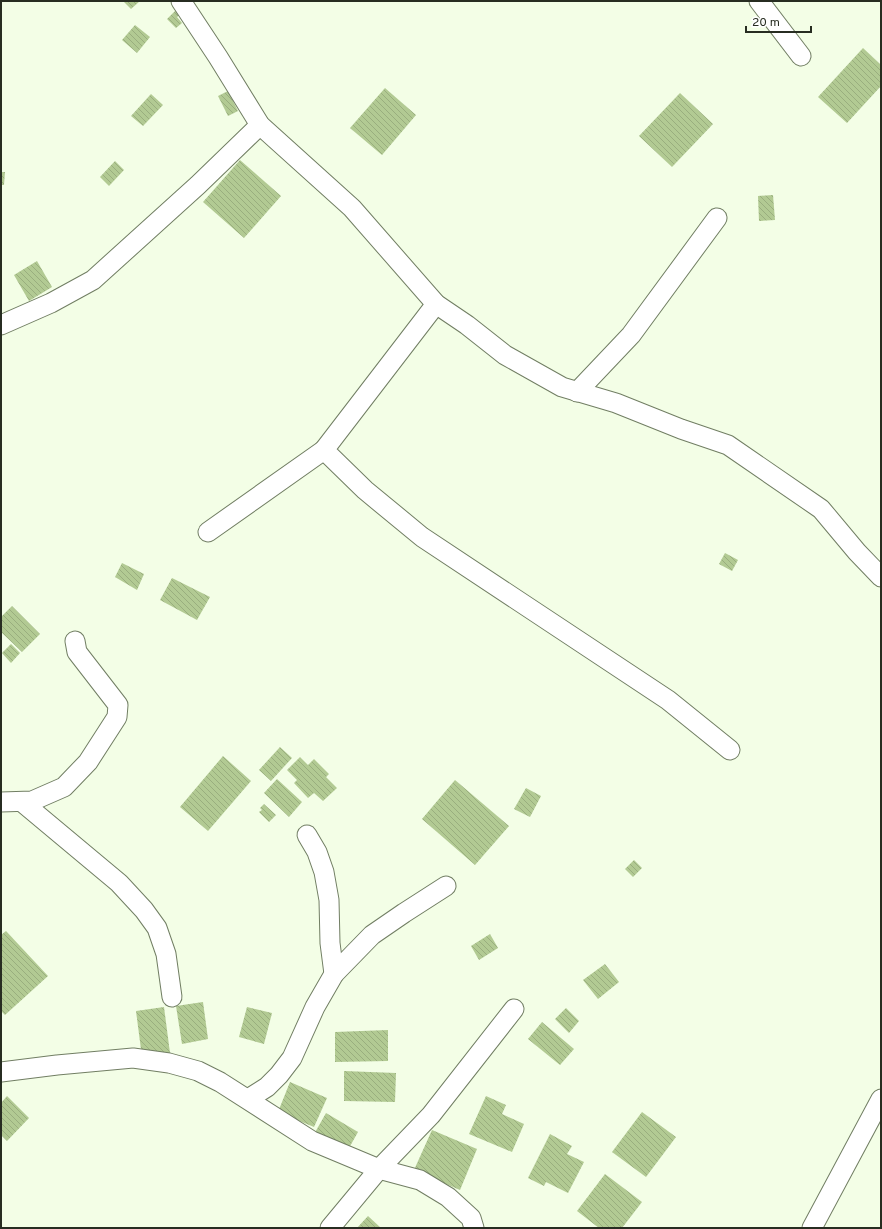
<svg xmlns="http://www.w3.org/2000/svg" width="882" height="1229" font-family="Overpass,sans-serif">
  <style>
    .building { fill: url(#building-back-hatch) }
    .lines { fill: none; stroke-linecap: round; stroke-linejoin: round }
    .minor-casing { stroke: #717e63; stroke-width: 21 }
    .minor { stroke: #fff; stroke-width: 19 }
  </style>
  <defs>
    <pattern id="building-back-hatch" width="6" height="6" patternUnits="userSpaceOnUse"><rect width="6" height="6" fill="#b2ca93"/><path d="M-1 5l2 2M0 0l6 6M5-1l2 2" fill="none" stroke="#99ae7e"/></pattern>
  </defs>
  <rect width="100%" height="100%" fill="#f3fee6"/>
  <g class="building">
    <polygon points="123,1 140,1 131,9"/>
    <polygon points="177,9 181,14 177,17 182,23 176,28 167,19"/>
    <polygon points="135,25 150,37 137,53 122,40"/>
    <polygon points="863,48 881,65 881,86 847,123 818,97"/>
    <polygon points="385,88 416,115 382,155 350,128"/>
    <polygon points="228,91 238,111 228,116 218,96"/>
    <polygon points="680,93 713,124 672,167 639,136"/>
    <polygon points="151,94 163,105 143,126 131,116"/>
    <polygon points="240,160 281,196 244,238 203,202"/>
    <polygon points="115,161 124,170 109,186 100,177"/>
    <polygon points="1,172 5,172 4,185 1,185"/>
    <polygon points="773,195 775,220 759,221 758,196"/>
    <polygon points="37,261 52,287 29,301 14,275"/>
    <polygon points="725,553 738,560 732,571 719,564"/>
    <polygon points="122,563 144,574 137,590 115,577"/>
    <polygon points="172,578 210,597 197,620 160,600"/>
    <polygon points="12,606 40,634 22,652 1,632 1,617"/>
    <polygon points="11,644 20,653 11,663 2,653"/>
    <polygon points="280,747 292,758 271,781 259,770"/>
    <polygon points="223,756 251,781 208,831 180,807"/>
    <polygon points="300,757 308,765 314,759 329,774 326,777 337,788 323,801 314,793 308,798 294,783 297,780 287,770"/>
    <polygon points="277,779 302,802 289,817 264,793"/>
    <polygon points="455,780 509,826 475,865 422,819"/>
    <polygon points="526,788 541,796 530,817 514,809"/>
    <polygon points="264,804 276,815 269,822 259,812 262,810 260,808"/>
    <polygon points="634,860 642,868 633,877 625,869"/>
    <polygon points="6,931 48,976 5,1015 1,1011 1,935"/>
    <polygon points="490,934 498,948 479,960 471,946"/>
    <polygon points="605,964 619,982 598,999 583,980"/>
    <polygon points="203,1002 208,1039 182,1044 176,1006"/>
    <polygon points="164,1007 170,1053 142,1057 136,1011"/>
    <polygon points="247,1007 272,1013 264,1044 239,1037"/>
    <polygon points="566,1008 579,1021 569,1033 555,1019"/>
    <polygon points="542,1022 574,1049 560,1065 528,1039"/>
    <polygon points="388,1030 388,1061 335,1062 335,1032"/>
    <polygon points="344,1071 396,1073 395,1102 344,1101"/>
    <polygon points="290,1082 327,1098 314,1127 278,1112"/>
    <polygon points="7,1096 29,1118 7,1141 1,1135 1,1103"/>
    <polygon points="486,1096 506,1105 502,1114 524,1124 512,1152 469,1134"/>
    <polygon points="642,1112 676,1137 646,1177 612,1152"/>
    <polygon points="326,1113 358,1132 345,1155 313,1136"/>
    <polygon points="432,1130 477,1149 460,1190 414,1170"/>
    <polygon points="550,1134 572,1146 567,1154 584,1162 568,1193 546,1182 544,1186 528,1178"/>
    <polygon points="605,1174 642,1202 622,1228 599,1228 577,1211"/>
    <polygon points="368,1216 381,1228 357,1228"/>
  </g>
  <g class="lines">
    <defs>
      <g id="minor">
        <polyline points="181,1 218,57 260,125 352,208 436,304 467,325 505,355 562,387 616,403 681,429 728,445 821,509 857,552 881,577"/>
        <polyline points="759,1 801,56"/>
        <polyline points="436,304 324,450 365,490 422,537 668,700 730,750"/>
        <polyline points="1,325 51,303 93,280 198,185 260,125"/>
        <polyline points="577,392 631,335 717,218"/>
        <polyline points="208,532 324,450"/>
        <polyline points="1,802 32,801 64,787 88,762 117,717 118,705 77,652 75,641"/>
        <polyline points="22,802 119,883 144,910 157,928 166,954 172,997"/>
        <polyline points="307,835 317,852 324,872 329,900 330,943 334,974"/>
        <polyline points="1,1072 57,1065 133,1058 169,1063 198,1071 220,1082 312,1141 379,1169 420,1180 448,1197 471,1218 474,1228"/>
        <polyline points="248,1099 267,1087 279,1075 292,1058 315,1007 334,974 372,935 404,913 446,886"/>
        <polyline points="330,1228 379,1169 431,1115 514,1009"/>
        <polyline points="812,1228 881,1099"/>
      </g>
    </defs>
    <use href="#minor" class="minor-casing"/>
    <use href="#minor" class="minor"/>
  </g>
  <rect width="882" height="1229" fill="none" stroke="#272d21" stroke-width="4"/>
  <path d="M746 26v6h65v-6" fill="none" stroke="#272d21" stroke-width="2"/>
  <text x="752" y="26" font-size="12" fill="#272d21" stroke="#ffffff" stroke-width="3" paint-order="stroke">20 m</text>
</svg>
